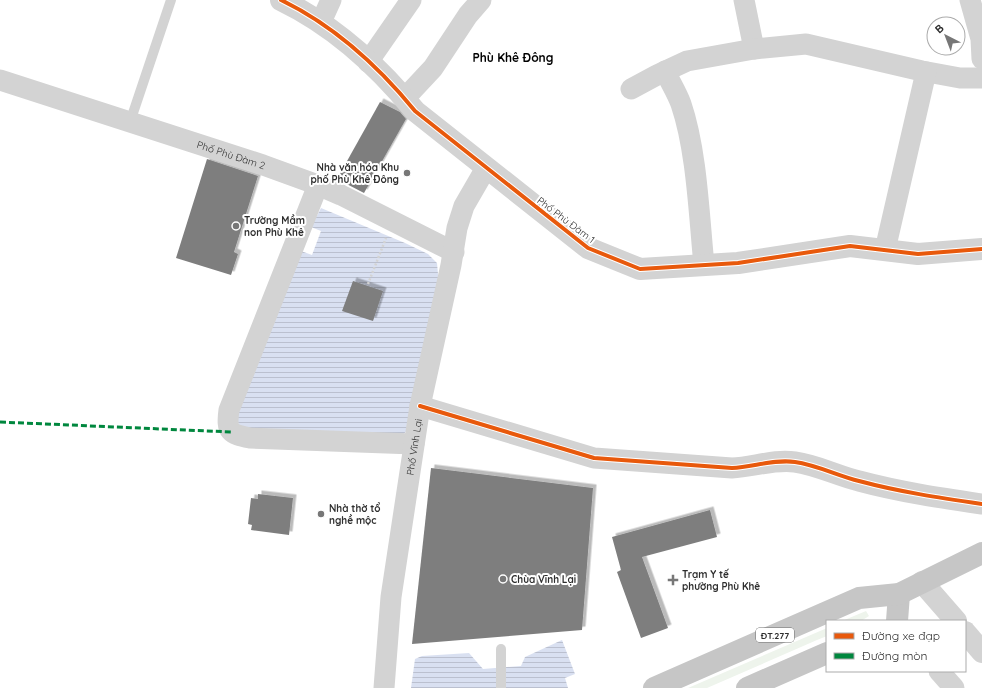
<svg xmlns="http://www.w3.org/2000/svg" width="982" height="688" font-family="Quicksand,sans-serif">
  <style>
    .grass { fill: #eef4ec }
    .water { fill: url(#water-rules) }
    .building { fill: #7e7e7e; filter: url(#shadow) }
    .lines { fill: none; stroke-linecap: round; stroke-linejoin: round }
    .path { stroke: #d3d3d3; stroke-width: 2.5; stroke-dasharray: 2 2; stroke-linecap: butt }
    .service { stroke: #d3d3d3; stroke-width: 10 }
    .minor { stroke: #d3d3d3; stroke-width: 21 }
    .tertiary { stroke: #d3d3d3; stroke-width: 22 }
    .primary { stroke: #c6c6c6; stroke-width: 22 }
    .quiet { stroke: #00873e; stroke-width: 3; stroke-dasharray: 6 3; stroke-linecap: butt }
    .cycleway-casing { stroke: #fff; stroke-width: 6 }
    .cycleway { stroke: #e8590c; stroke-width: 4 }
    .poi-dot { fill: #777; stroke: #fff; stroke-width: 1.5 }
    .labels { text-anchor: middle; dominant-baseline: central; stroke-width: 4; stroke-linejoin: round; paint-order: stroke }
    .shield { fill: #fff; stroke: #6d6d6d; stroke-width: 1 }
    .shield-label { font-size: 9px; font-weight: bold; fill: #2e2e2e }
    .street-label { font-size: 10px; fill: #2e2e2e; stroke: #fff }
    .poi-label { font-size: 10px; font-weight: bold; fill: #2e2e2e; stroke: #fff; text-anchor: start }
    .quarter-label { font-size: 12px; font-weight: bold; fill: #000; stroke: #fff }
  </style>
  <defs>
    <pattern id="water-rules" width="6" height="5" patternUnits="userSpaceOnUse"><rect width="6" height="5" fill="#d9e0f1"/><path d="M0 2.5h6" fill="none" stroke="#bbc0cf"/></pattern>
    <filter id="shadow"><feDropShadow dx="3.5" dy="-3.5" stdDeviation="0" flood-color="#0004"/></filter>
  </defs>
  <rect width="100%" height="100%" fill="#fff"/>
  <g class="grass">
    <polygon points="866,611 869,616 861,621 842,621"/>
    <polygon points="827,628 827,636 817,640 707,688 688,688"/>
  </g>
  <g class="water">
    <polygon points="321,208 405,243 428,254 437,263 439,285 408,430 400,437 244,429 240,426 236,419 301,251 312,255 321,231 311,227"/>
    <polygon points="562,640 575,674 565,678 568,688 411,688 415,659 422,656 469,653 483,669 521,666 525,657"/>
  </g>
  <g class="building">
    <polygon points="380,102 400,112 406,119 364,193 337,179"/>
    <polygon points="207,159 258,176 234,252 238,254 231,275 176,258"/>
    <polygon points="353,281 383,291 373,321 342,311"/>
    <polygon points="431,468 593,488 582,630 412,644"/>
    <polygon points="258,494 293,498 289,535 251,530 252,525 248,524 251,498 258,499"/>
    <polygon points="710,510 717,537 642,557 668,628 641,638 617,572 621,570 612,537"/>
  </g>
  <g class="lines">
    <polyline class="path" points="368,284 386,238"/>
    <g class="service">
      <polyline points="130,122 171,0"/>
      <polyline points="501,688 501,649"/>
    </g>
    <g class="minor">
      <polyline points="744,0 754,49"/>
      <polyline points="970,0 981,39 982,59"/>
      <polyline points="321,22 331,0"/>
      <polyline points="368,62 411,0"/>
      <path d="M665 71C670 82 677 93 681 104 697 151 699 216 704 265"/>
      <path id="s1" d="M0 80 263 165 318 185 341 195 454 252"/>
      <polyline points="631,89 657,75 687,61 754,49 806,44 922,71 960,78 982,78"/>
      <polyline points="405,98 433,68 468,15 481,0"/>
      <path d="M318 185 229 410C226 432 230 434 250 438L414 444"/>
      <polyline points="885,250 926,72"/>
      <path d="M420 406 594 458 732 468C753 467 774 459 795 462 817 465 838 476 859 481 900 492 941 498 982 504"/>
      <polyline points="939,671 954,688"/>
      <path id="s2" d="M384 688 391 597 420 406 451 265 457 228 464 206 486 168"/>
    </g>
    <g class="tertiary">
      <path d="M281 0C333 25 379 67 415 111L588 248 640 269 738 263 850 246 918 254 982 249"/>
      <polyline points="922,582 956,621"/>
      <polyline points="965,632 982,652"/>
    </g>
    <g class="primary">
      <polyline points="897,621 899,594"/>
      <polyline points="654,688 859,598 899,594 982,553"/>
      <polyline points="747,688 827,653"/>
    </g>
    <polyline class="quiet" points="0,422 231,432"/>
    <defs>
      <g id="cycleway">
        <path d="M281 0C333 25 379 67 415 111L588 248 640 269 738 263 850 246 918 254 982 249"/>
        <path d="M420 406 594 458 732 468C753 467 774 459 795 462 817 465 838 476 859 481 900 492 941 498 982 504"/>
      </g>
    </defs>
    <use href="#cycleway" class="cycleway-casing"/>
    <use href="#cycleway" class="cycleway"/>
  </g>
  <g class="poi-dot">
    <circle cx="407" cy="173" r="4"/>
    <circle cx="236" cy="226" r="4"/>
    <circle cx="321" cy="514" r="4"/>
    <circle cx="503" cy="579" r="4"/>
    <path d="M671 574h4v4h4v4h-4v4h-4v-4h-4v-4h4z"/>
  </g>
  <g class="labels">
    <rect class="shield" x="756" y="628" width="38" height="14" rx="3"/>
    <g class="shield-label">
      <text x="775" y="635">ĐT.277</text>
    </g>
    <g class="street-label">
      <text stroke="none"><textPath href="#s1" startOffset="243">Phố Phù Đàm 2</textPath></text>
      <text transform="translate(566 220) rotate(37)">Phố Phù Đàm 1</text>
      <text stroke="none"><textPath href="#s2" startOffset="243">Phố Vĩnh Lại</textPath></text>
    </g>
    <g class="poi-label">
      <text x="399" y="167" text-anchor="end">Nhà văn hóa Khu<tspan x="399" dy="12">phố Phù Khê Đông</tspan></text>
      <text x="244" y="220">Trường Mầm<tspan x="244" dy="12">non Phù Khê</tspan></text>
      <text x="329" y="508">Nhà thờ tổ<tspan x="329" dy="12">nghề mộc</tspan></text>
      <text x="682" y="574">Trạm Y tế<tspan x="682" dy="12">phường Phù Khê</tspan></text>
      <text x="511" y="579">Chùa Vĩnh Lại</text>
    </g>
    <g class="quarter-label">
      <text x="513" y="57">Phù Khê Đông</text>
    </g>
  </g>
  <rect x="826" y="620" width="140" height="52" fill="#ffffff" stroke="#ababab"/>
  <rect x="834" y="633" width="20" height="6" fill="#e8590c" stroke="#ababab"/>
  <text x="862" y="640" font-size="12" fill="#2e2e2e">Đường xe đạp</text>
  <rect x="834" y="653" width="20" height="6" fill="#00873e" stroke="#ababab"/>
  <text x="862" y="660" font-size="12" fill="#2e2e2e">Đường mòn</text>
  <g transform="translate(946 36) rotate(318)"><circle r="19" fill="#ffffff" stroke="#ababab"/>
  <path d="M0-3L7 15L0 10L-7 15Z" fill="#777777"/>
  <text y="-6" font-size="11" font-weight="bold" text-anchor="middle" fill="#2e2e2e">B</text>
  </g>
</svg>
